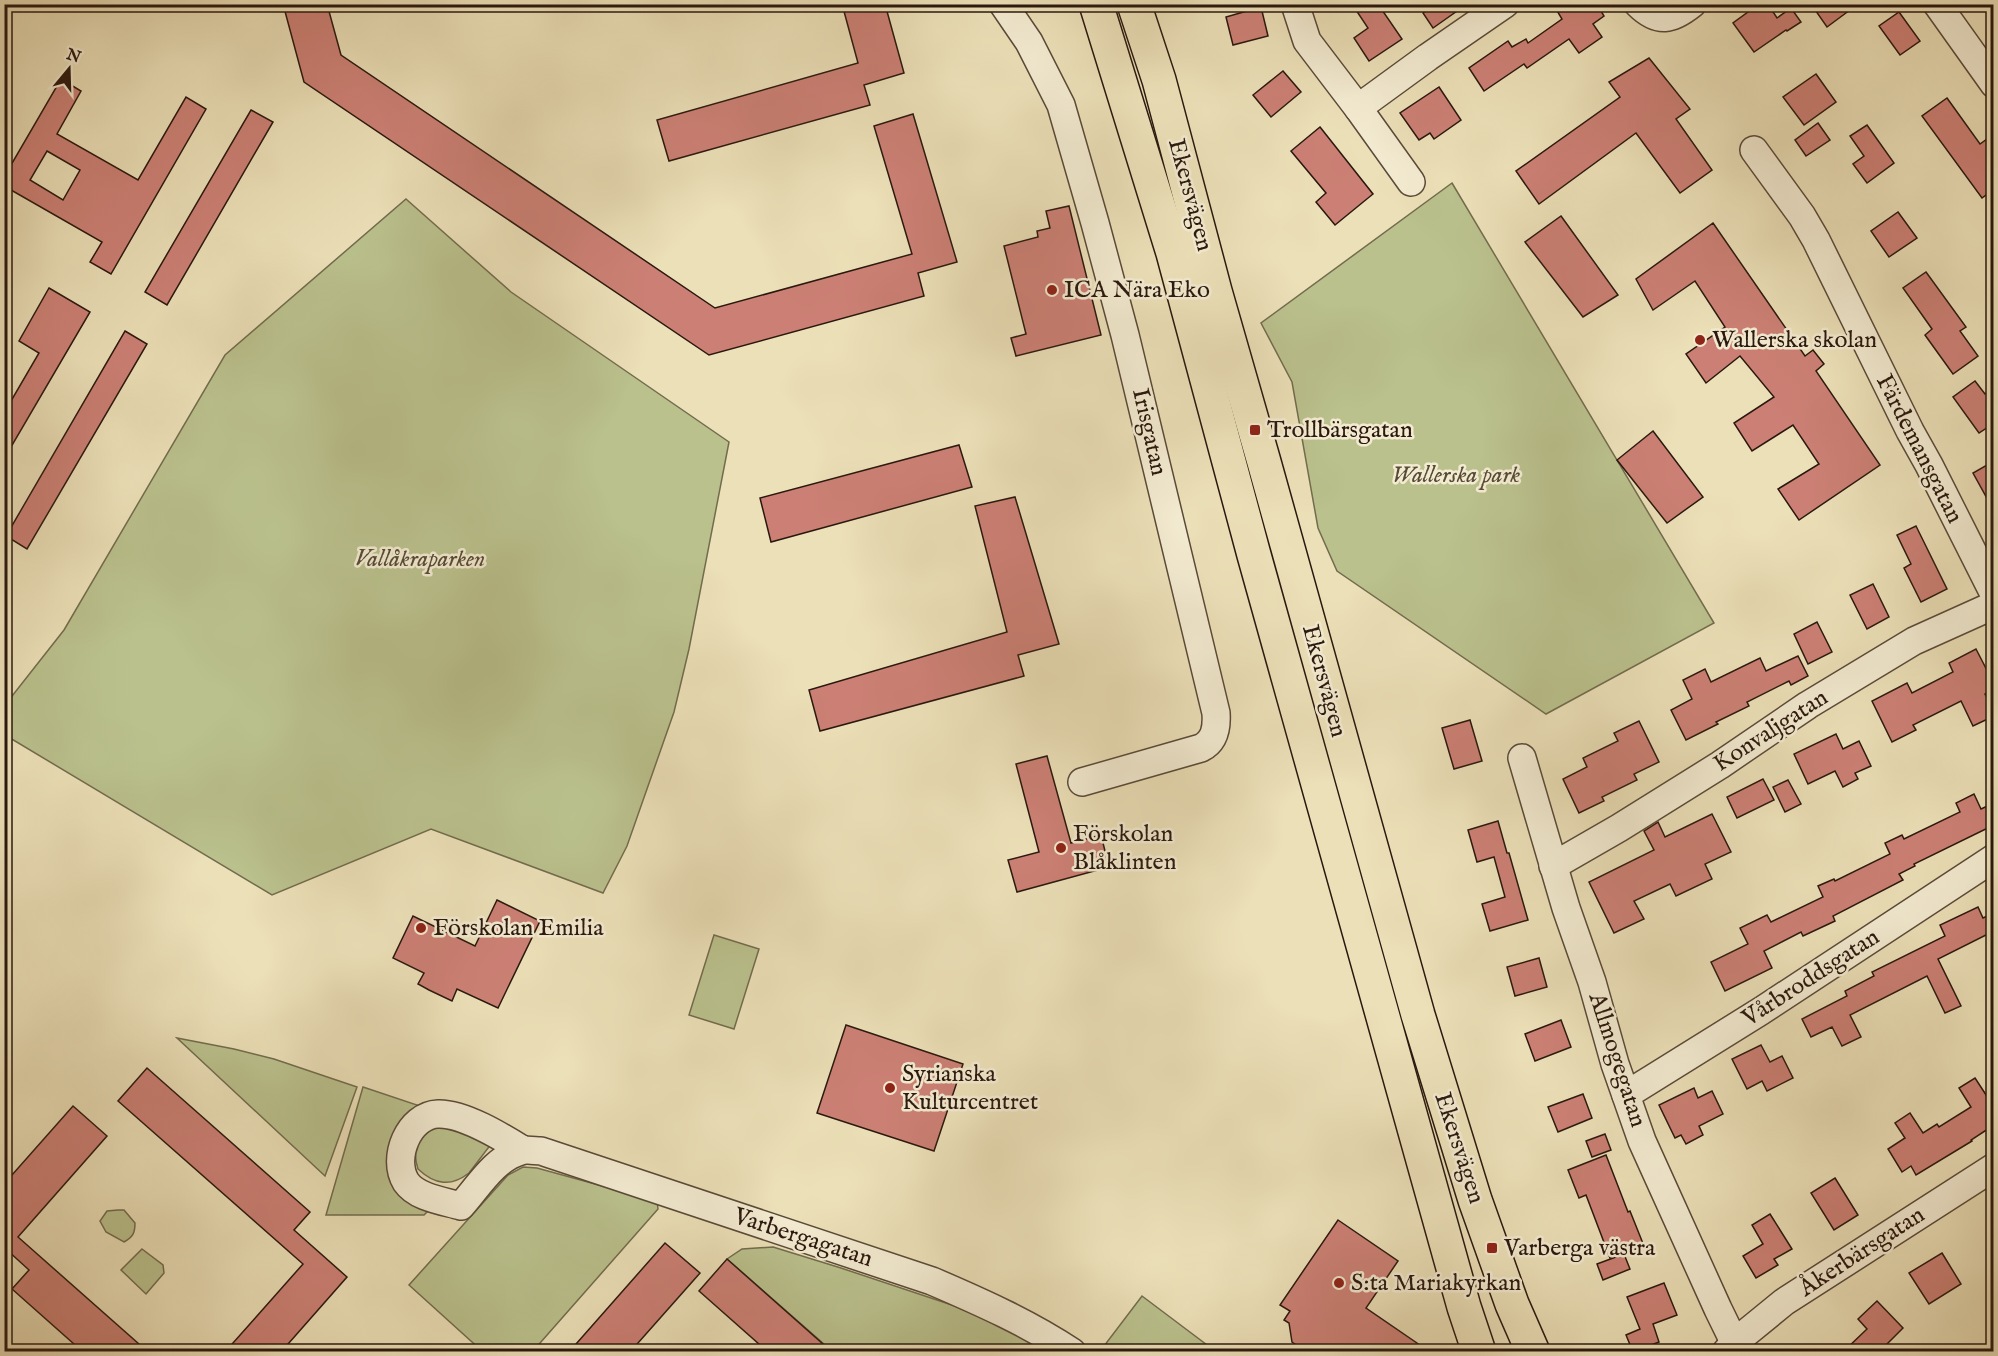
<svg xmlns="http://www.w3.org/2000/svg" width="1998" height="1356" font-family="'IM FELL English',serif">
  <style>
    .green { fill: #bac18d; stroke: #726c4e; stroke-width: 1.5 }
    .building { fill: #cc8075; stroke: #2a180f; stroke-width: 1.5; fill-rule: evenodd }
    .lines { fill: none; stroke-linecap: round; stroke-linejoin: round }
    .minor-casing { stroke: #5a4a39; stroke-width: 30 }
    .major-casing { stroke: #2a180f; stroke-width: 36 }
    .minor { stroke: #f3ebd1; stroke-width: 27 }
    .major { stroke: #ece0b8; stroke-width: 33 }
    .poi-dot { fill: #8f2418; stroke: #f3ebd1; stroke-width: 2 }
    .labels { text-anchor: middle; dominant-baseline: central; stroke-width: 5; stroke-linejoin: round; paint-order: stroke }
    .street-label { font-size: 24px; fill: #2a180f; stroke: #f3ebd1 }
    .poi-label { font-size: 24px; fill: #2a180f; stroke: #f3ebd1; text-anchor: start }
    .park-label { font-size: 24px; font-style: italic; fill: #554b35; stroke: #f3ebd1 }
  </style>
  <rect width="100%" height="100%" fill="#ece0b8"/>
  <filter id="stains"><feTurbulence type="fractalNoise" baseFrequency=".00333" numOctaves="4"/><feColorMatrix values="0 0 0 0 .2 0 0 0 0 .09 0 0 0 0 .02 0 0 0 .5 -.17"/></filter>
  <radialGradient id="worn" r=".72"><stop offset=".6" stop-color="#630" stop-opacity="0"/><stop offset="1" stop-color="#630" stop-opacity=".3"/></radialGradient>
  <g class="green">
    <polygon points="1452,183 1714,623 1546,714 1337,571 1318,528 1292,382 1261,323"/>
    <polygon points="406,199 511,292 729,442 689,649 674,712 627,846 603,893 431,829 272,895 5,735 5,705 64,630 225,355"/>
    <polygon points="714,935 759,949 734,1029 689,1015"/>
    <polygon points="177,1038 234,1049 274,1059 357,1087 325,1176"/>
    <polygon points="363,1087 426,1108 392,1148 438,1201 424,1215 326,1215"/>
    <path d="M433 1123 495 1139 469 1173C451 1187 435 1185 418 1169 411 1147 418 1139 433 1123Z"/>
    <polygon points="523,1167 537,1168 657,1201 658,1209 533,1351 482,1351 409,1285 508,1175"/>
    <path d="M118 1210H124L135 1223C135 1233 133 1237 124 1242L106 1232 100 1221 107 1211Z"/>
    <polygon points="773,1247 841,1268 955,1306 999,1325 1047,1351 832,1351 727,1259 742,1249"/>
    <polygon points="142,1249 163,1265 164,1273 146,1294 121,1270"/>
    <polygon points="1142,1296 1215,1351 1103,1351 1101,1350"/>
  </g>
  <g class="building">
    <polygon points="283,4 327,4 341,55 715,308 912,254 874,126 913,114 957,262 918,273 924,296 709,355 304,82"/>
    <polygon points="842,4 885,4 904,73 864,85 870,105 669,161 657,120 858,63"/>
    <polygon points="1352,4 1378,4 1402,39 1369,61 1354,38 1368,28"/>
    <polygon points="1436,4 1467,4 1433,28 1423,13"/>
    <polygon points="1553,4 1597,4 1604,16 1593,24 1602,37 1579,53 1569,39 1527,68 1524,64 1484,91 1469,68 1508,41 1512,47 1526,39 1528,43 1562,19"/>
    <polygon points="1759,4 1768,4 1777,18 1791,8 1801,22 1787,31 1786,30 1754,52 1733,23"/>
    <polygon points="1811,4 1858,4 1827,27"/>
    <polygon points="1261,7 1268,36 1233,45 1226,17"/>
    <polygon points="1899,12 1920,41 1900,55 1879,26"/>
    <polygon points="1649,58 1690,109 1676,119 1712,170 1680,193 1636,133 1539,204 1516,171 1620,97 1609,82"/>
    <polygon points="1283,71 1301,92 1271,117 1253,95"/>
    <polygon points="1816,74 1836,102 1804,125 1783,97"/>
    <path d="M61 79 81 91 57 134 138 180 186 97 206 109 111 274 90 262 102 242 4 186V177ZM47 151 80 170 63 200 30 180Z"/>
    <polygon points="1439,87 1461,120 1434,139 1430,133 1419,140 1400,113"/>
    <polygon points="1947,98 1980,144 1994,134 1994,189 1982,198 1922,116"/>
    <polygon points="251,110 273,122 167,305 145,292"/>
    <polygon points="1818,123 1830,140 1806,156 1795,140"/>
    <polygon points="1867,125 1894,163 1867,183 1853,164 1864,156 1850,136"/>
    <polygon points="1320,127 1373,194 1335,225 1316,202 1326,193 1291,151"/>
    <polygon points="1069,206 1101,335 1016,356 1011,338 1026,334 1004,246 1038,237 1037,231 1050,228 1046,211"/>
    <polygon points="1898,212 1917,238 1889,257 1871,231"/>
    <polygon points="1561,216 1618,295 1583,317 1525,242"/>
    <polygon points="1713,223 1805,356 1813,350 1824,364 1816,371 1880,465 1799,520 1778,489 1819,464 1793,425 1752,451 1734,423 1774,397 1740,356 1706,383 1686,354 1725,327 1695,281 1653,310 1636,279"/>
    <polygon points="1926,272 1966,327 1960,331 1978,356 1953,374 1925,335 1932,329 1903,288"/>
    <polygon points="49,288 90,312 4,459 4,413 39,353 19,341"/>
    <polygon points="125,331 147,344 27,549 6,536"/>
    <polygon points="1975,381 1985,394 1994,387 1994,423 1979,433 1953,397"/>
    <polygon points="1653,431 1703,497 1667,523 1617,460"/>
    <polygon points="959,445 972,487 771,542 760,498"/>
    <polygon points="1994,461 1994,511 1973,473"/>
    <polygon points="1015,497 1059,644 1018,655 1024,676 820,731 809,690 1007,632 975,506"/>
    <polygon points="1916,526 1947,589 1921,602 1904,568 1911,564 1897,535"/>
    <polygon points="1873,584 1889,617 1867,629 1850,595"/>
    <polygon points="1817,622 1832,652 1808,664 1794,634"/>
    <polygon points="1976,649 1994,684 1994,690 1985,694 1994,711 1994,716 1973,726 1961,701 1913,725 1916,730 1892,742 1872,701 1907,683 1912,693 1953,672 1949,663"/>
    <polygon points="1798,656 1808,676 1791,685 1789,681 1747,702 1749,706 1716,722 1718,724 1686,740 1671,710 1692,699 1683,680 1705,669 1711,682 1760,658 1766,671"/>
    <polygon points="1470,720 1482,761 1454,769 1442,728"/>
    <polygon points="1639,721 1659,762 1634,774 1637,780 1602,797 1604,801 1579,813 1563,779 1587,767 1583,758 1618,741 1614,733"/>
    <polygon points="1836,734 1843,749 1859,741 1871,766 1855,773 1858,779 1843,787 1835,771 1808,784 1794,754"/>
    <polygon points="1047,756 1071,843 1101,835 1109,867 1017,892 1008,860 1039,852 1016,764"/>
    <polygon points="1763,779 1774,800 1737,818 1727,797"/>
    <polygon points="1788,780 1801,804 1785,812 1773,787"/>
    <polygon points="1974,794 1981,809 1994,803 1994,825 1914,864 1915,866 1899,874 1903,880 1833,916 1835,921 1803,936 1801,932 1764,951 1772,968 1725,991 1711,962 1748,944 1740,928 1767,915 1771,922 1823,897 1818,886 1834,879 1835,881 1890,854 1885,843 1902,835 1904,839 1960,812 1956,803"/>
    <polygon points="1712,814 1731,852 1705,864 1712,879 1676,896 1670,884 1634,901 1644,919 1614,933 1589,882 1654,850 1644,831 1658,822 1665,837"/>
    <polygon points="1498,821 1507,853 1509,853 1528,920 1490,931 1482,904 1505,897 1494,857 1477,862 1468,830"/>
    <polygon points="497,900 540,921 498,1008 457,989 452,1001 429,990 418,984 424,973 393,958 413,916 475,946"/>
    <polygon points="1978,907 1983,918 1994,913 1994,931 1938,959 1961,1006 1945,1013 1927,976 1850,1015 1861,1037 1842,1046 1832,1027 1811,1037 1802,1019 1847,996 1845,991 1874,976 1872,972 1945,936 1940,925"/>
    <polygon points="1539,958 1547,987 1515,996 1507,967"/>
    <polygon points="1561,1020 1571,1047 1535,1061 1525,1034"/>
    <polygon points="846,1025 963,1064 934,1151 817,1113"/>
    <polygon points="1761,1045 1770,1062 1782,1056 1793,1078 1767,1091 1762,1081 1747,1089 1732,1059"/>
    <polygon points="147,1068 310,1212 294,1230 347,1277 281,1352 225,1352 303,1264 118,1101"/>
    <polygon points="1975,1078 1994,1107 1994,1125 1971,1140 1972,1141 1916,1175 1911,1166 1902,1172 1888,1149 1905,1138 1895,1123 1910,1113 1923,1133 1937,1124 1939,1127 1971,1107 1959,1088"/>
    <polygon points="1694,1088 1698,1098 1712,1091 1723,1114 1699,1126 1703,1135 1686,1144 1681,1135 1675,1138 1659,1105"/>
    <polygon points="1583,1094 1592,1118 1558,1132 1548,1107"/>
    <polygon points="73,1106 107,1136 18,1237 148,1352 83,1352 12,1289 29,1270 7,1250 4,1253 4,1184"/>
    <polygon points="1605,1134 1611,1150 1592,1157 1586,1141"/>
    <polygon points="1606,1155 1628,1212 1630,1211 1644,1246 1610,1258 1586,1195 1579,1198 1568,1170"/>
    <polygon points="1835,1178 1858,1215 1834,1230 1811,1193"/>
    <polygon points="1770,1214 1792,1249 1774,1259 1778,1265 1756,1278 1743,1256 1763,1244 1752,1225"/>
    <polygon points="1338,1220 1398,1261 1366,1308 1430,1352 1330,1352 1327,1349 1306,1352 1292,1342 1289,1323 1284,1320 1290,1311 1280,1305"/>
    <polygon points="665,1243 700,1273 630,1352 569,1352"/>
    <polygon points="1942,1253 1961,1284 1929,1304 1909,1273"/>
    <polygon points="1624,1254 1630,1269 1603,1280 1597,1264"/>
    <polygon points="727,1259 832,1352 768,1352 699,1291"/>
    <polygon points="1664,1283 1677,1315 1653,1324 1659,1342 1633,1352 1626,1335 1640,1329 1627,1297"/>
    <polygon points="1877,1301 1903,1328 1879,1352 1843,1352 1867,1329 1858,1319"/>
  </g>
  <g class="lines">
    <defs>
      <g id="minor">
        <path d="M1003 4 1029 42 1061 105 1095 223 1125 335 1216 713C1217 728 1215 741 1201 748L1082 782"/>
        <polyline points="1295,4 1307,41 1358,108 1411,182"/>
        <path d="M1638 4C1658 24 1672 20 1692 4"/>
        <polyline points="1937,4 1994,84"/>
        <polyline points="1358,108 1428,57 1505,4"/>
        <polyline points="1754,150 1802,216 1816,240 1910,431 1929,465 1994,594"/>
        <polyline points="1522,758 1566,908 1592,982 1615,1064 1642,1141 1718,1309 1739,1352"/>
        <polyline points="1553,866 1619,828 1720,765 1808,705 1914,641 1994,605"/>
        <polyline points="1626,1095 1761,1011 1994,858"/>
        <path d="M523 1150C502 1137 463 1113 438 1114 409 1115 391 1158 406 1182 417 1198 444 1201 461 1206 478 1187 495 1158 521 1151 527 1149 535 1151 541 1151L932 1281C981 1302 1028 1323 1072 1352"/>
        <polyline points="1726,1352 1735,1342 1784,1302 1994,1167"/>
      </g>
      <g id="major">
        <polyline points="1096,4 1173,253 1254,555 1464,1307 1479,1352"/>
        <polyline points="1134,4 1159,80 1215,291 1264,462 1418,1015 1475,1200 1512,1304 1533,1352"/>
      </g>
    </defs>
    <use href="#minor" class="minor-casing"/>
    <use href="#major" class="major-casing"/>
    <use href="#minor" class="minor"/>
    <use href="#major" class="major"/>
  </g>
  <g class="poi-dot">
    <circle cx="1052" cy="290" r="6"/>
    <circle cx="1700" cy="340" r="6"/>
    <rect x="1249" y="424" width="12" height="12" rx="3"/>
    <circle cx="1061" cy="848" r="6"/>
    <circle cx="421" cy="928" r="6"/>
    <circle cx="890" cy="1088" r="6"/>
    <rect x="1486" y="1242" width="12" height="12" rx="3"/>
    <circle cx="1339" cy="1283" r="6"/>
  </g>
  <g class="labels">
    <g class="street-label">
      <text transform="translate(1190 195) rotate(75)">Ekersvägen</text>
      <text transform="translate(1149 432) rotate(77)">Irisgatan</text>
      <text transform="translate(1919 449) rotate(63)">Färdemansgatan</text>
      <text transform="translate(1324 681) rotate(75)">Ekersvägen</text>
      <text transform="translate(1771 731) rotate(-33)">Konvaljgatan</text>
      <text transform="translate(1811 978) rotate(-33)">Vårbroddsgatan</text>
      <text transform="translate(1617 1060) rotate(72)">Allmogegatan</text>
      <text transform="translate(1459 1148) rotate(72)">Ekersvägen</text>
      <text transform="translate(803 1238) rotate(18)">Varbergagatan</text>
      <text transform="translate(1862 1252) rotate(-33)">Åkerbärsgatan</text>
    </g>
    <g class="poi-label">
      <text x="1064" y="290">ICA Nära Eko</text>
      <text x="1712" y="340">Wallerska skolan</text>
      <text x="1267" y="430">Trollbärsgatan</text>
      <text x="1073" y="834">Förskolan<tspan x="1073" dy="28">Blåklinten</tspan></text>
      <text x="433" y="928">Förskolan Emilia</text>
      <text x="902" y="1074">Syrianska<tspan x="902" dy="28">Kulturcentret</tspan></text>
      <text x="1504" y="1248">Varberga västra</text>
      <text x="1351" y="1283">S:ta Mariakyrkan</text>
    </g>
    <g class="park-label">
      <text x="1456" y="475">Wallerska park</text>
      <text x="420" y="559">Vallåkraparken</text>
    </g>
  </g>
  <rect width="1998" height="1356" fill="none" stroke="#ece0b8" stroke-width="24"/>
  <rect x="6" y="6" width="1986" height="1344" fill="none" stroke="#2a180f" stroke-width="3"/>
  <rect x="12" y="12" width="1974" height="1332" fill="none" stroke="#2a180f" stroke-width="1.5"/>
  <g transform="translate(69 69) rotate(19)" stroke="#f3ebd1" stroke-width="4.5" paint-order="stroke">
  <path d="M0-4.5L10 22L0 15L-10 22Z" fill="#2a180f"/>
  <text y="-9" font-size="16" font-weight="bold" text-anchor="middle" fill="#2a180f">N</text>
  </g>
  <rect width="100%" height="100%" filter="url(#stains)"/>
  <rect width="100%" height="100%" fill="url(#worn)"/>
</svg>
